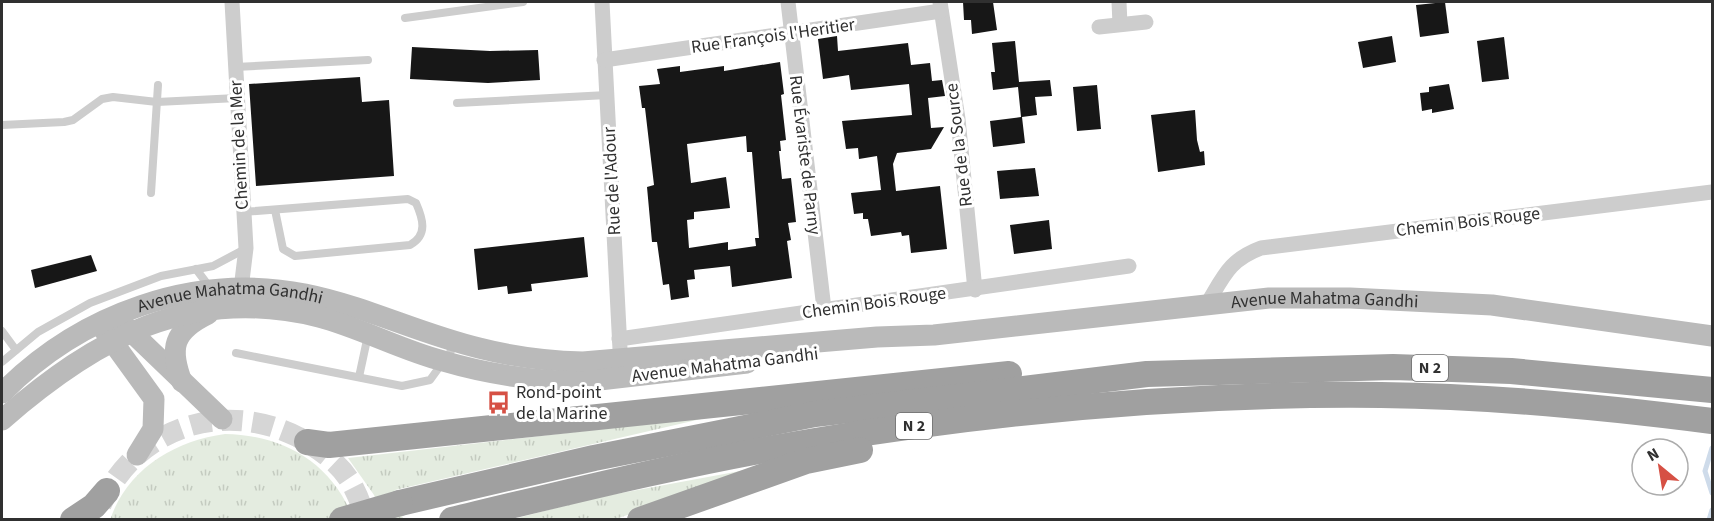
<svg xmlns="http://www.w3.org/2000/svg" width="1714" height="521" font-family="'Source Sans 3',sans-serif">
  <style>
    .grass { fill: url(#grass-tufts) }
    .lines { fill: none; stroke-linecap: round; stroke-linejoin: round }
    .stream { stroke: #cedbea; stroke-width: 5 }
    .building { fill: #171717; fill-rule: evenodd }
    .secondary-tunnel { stroke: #d6d6d6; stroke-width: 21; stroke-dasharray: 21 10; stroke-linecap: butt }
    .service { stroke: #cdcdcd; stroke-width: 8 }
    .minor { stroke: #cdcdcd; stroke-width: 15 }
    .secondary { stroke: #bababa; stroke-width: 21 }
    .trunk { stroke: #a0a0a0; stroke-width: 26 }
    .trunk-bridge { stroke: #a0a0a0; stroke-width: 26 }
    .labels { text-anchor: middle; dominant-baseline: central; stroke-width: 6; stroke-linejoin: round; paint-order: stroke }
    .shield { fill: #fff; stroke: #6e6e6e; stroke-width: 1.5 }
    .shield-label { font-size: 16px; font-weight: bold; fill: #303030 }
    .street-label { font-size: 18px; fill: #303030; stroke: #fff }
    .poi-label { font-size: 18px; fill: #303030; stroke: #fff; text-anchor: start }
  </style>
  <defs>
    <pattern id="grass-tufts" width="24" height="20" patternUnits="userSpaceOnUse" patternTransform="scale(1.5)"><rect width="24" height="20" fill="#e4ece0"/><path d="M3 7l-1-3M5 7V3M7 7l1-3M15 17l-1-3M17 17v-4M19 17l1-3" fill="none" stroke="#c4cbc0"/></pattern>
  </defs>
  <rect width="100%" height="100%" fill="#fff"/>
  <g class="grass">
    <polygon points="714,416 395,490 403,519 383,519 374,495 348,458"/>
    <path d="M225 434C284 435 332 463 354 520H110C127 469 174 441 225 434Z"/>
    <polygon points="762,467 616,519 510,520 594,498"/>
  </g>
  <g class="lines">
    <g class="stream">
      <polyline points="1712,448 1705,471 1712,493"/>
      <polyline points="1709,520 1712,510"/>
    </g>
  </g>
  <g class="building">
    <polygon points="963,2 993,2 997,30 972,34 971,20 964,20"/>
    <polygon points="1445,2 1449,33 1420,37 1416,5"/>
    <polygon points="837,36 838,51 908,43 911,65 930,63 932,81 942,80 945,96 928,98 931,128 944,127 931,149 897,153 893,164 896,191 940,186 947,249 911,253 909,235 902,236 901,232 871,236 868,219 863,219 863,213 854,214 851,193 881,190 877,156 859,159 858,148 846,149 842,121 912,115 909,84 851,90 849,75 823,79 818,39"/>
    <polygon points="1392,36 1396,62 1363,68 1358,42"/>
    <polygon points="1504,37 1509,79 1482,82 1477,41"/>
    <polygon points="1015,41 1019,82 1050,80 1052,96 1035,97 1037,115 1022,117 1025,143 993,147 990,121 1021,117 1018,87 993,90 991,72 995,72 992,43"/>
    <polygon points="412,47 490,51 538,50 540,80 488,83 410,79"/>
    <path d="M780 62 784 94 781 95 786 140 780 141 781 151H779L782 179 791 178 796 222 788 223 791 240 787 241 792 278 732 287 730 266 694 270 695 279 687 280 689 297 671 300 669 284 663 285 657 242H652L647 187 654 185 645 108H642L639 86 660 84 657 69 680 66V72L724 66V71ZM746 136 747 152H752L759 238H755L756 246 728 250V242L689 248 687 220 694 219V212L730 208 726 177 691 183 687 144Z"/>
    <polygon points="360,77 362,102 389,100 394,176 256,186 249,84"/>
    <polygon points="1449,84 1454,109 1432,113 1432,109 1422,111 1420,93 1429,92 1429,87"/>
    <polygon points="1097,85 1101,129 1077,131 1073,87"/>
    <polygon points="1195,110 1197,140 1200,152 1204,151 1205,165 1158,172 1151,115"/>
    <polygon points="1035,168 1039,196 1000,199 997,171"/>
    <polygon points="1049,220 1052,249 1014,254 1010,225"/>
    <polygon points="584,237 588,277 531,284 532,291 508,294 507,286 478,290 474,249"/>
    <polygon points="91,255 97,271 35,288 31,270"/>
  </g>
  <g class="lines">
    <path class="secondary-tunnel" d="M101 505C136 427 223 399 298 437 318 448 338 462 350 481 357 493 362 506 366 520"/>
    <g class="service">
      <polyline points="405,18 523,2"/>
      <polyline points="235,67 368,60"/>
      <polyline points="457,103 607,95"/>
      <polyline points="2,125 64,122 73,120 102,99 113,97 157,102 237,98"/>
      <polyline points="151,193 158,85"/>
      <path d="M243 212 408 199 416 203C423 219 428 235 410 245L295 256 283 249 275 210"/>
      <polyline points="196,269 211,289"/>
      <polyline points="2,331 16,350"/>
      <polyline points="236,353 402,386 430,380 451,351 449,341"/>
      <polyline points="2,362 38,332 90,303 161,276 213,266 245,249"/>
      <polyline points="359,377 368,335"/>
    </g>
    <g class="minor">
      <polyline points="232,2 246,248 241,289"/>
      <polyline points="602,2 620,349"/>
      <polyline points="788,2 824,309"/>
      <polyline points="940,2 958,119 975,290"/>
      <polyline points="1119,2 1120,24"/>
      <polyline points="1099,27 1146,22"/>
      <polyline points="604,60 941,11"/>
      <path d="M1207 304C1224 276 1229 260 1261 248L1712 192"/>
      <polyline points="619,339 1129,266"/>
    </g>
    <g class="secondary">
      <polyline points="121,322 222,419"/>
      <polyline points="104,330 154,399 153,429 137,455"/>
      <path d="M182 382C169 348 173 331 208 314"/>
      <path id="s1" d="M2 393C80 314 194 272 305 294 365 306 420 334 479 348 514 357 547 361 583 362L877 337 934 335 1269 298H1350L1492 305 1712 336"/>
      <path d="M2 420C96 338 190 285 319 317 361 328 401 350 443 361 487 374 536 381 582 382L747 363"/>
    </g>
    <g class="trunk">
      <polyline points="307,442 329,445 1009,374"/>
      <polyline points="400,503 594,458 815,414 1147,374 1393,367 1511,371 1712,390"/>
      <polyline points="73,520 94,506 107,491"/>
      <path d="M452 520C572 491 693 461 815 441 1002 410 1192 393 1381 395 1491 396 1603 407 1712 421"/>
      <polyline points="640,520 806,461 860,450"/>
    </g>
    <polyline class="trunk-bridge" points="342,520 400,503"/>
  </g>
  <defs>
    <symbol id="bus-bare" viewBox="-9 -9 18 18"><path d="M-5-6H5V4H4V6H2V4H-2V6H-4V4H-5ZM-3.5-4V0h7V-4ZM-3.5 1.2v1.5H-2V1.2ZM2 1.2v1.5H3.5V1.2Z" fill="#d65044" stroke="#fff" stroke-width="2.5" paint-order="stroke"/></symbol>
  </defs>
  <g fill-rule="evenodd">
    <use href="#bus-bare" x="482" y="386" width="33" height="33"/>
  </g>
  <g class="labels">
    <g class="shield">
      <rect x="1412" y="355" width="36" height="26" rx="4.5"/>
      <rect x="896" y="413" width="36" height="26" rx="4.5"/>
    </g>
    <g class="shield-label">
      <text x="1430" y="368">N 2</text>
      <text x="914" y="426">N 2</text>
    </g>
    <g class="street-label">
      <text transform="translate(773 36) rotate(-8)">Rue François l'Heritier</text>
      <text transform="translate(239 145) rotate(-93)">Chemin de la Mer</text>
      <text transform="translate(959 145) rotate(-97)">Rue de la Source</text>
      <text transform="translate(805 155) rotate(83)">Rue Évariste de Parny</text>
      <text transform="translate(612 181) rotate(-93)">Rue de l'Adour</text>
      <text transform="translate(1468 222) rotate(-7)">Chemin Bois Rouge</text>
      <text stroke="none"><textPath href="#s1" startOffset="1364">Avenue Mahatma Gandhi</textPath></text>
      <text transform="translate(874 303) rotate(-8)">Chemin Bois Rouge</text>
      <text stroke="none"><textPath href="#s1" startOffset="256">Avenue Mahatma Gandhi</textPath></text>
      <text transform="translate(725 365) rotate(-7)">Avenue Mahatma Gandhi</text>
    </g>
    <g class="poi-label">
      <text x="516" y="392">Rond-point<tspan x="516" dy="21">de la Marine</tspan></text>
    </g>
  </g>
  <rect width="1714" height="521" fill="none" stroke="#303030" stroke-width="6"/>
  <g transform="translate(1660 467) rotate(330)"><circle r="28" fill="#ffffff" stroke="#acacac" stroke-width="1.5"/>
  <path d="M0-4.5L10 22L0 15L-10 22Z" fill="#d65044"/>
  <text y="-9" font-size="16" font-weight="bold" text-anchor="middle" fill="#303030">N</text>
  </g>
</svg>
